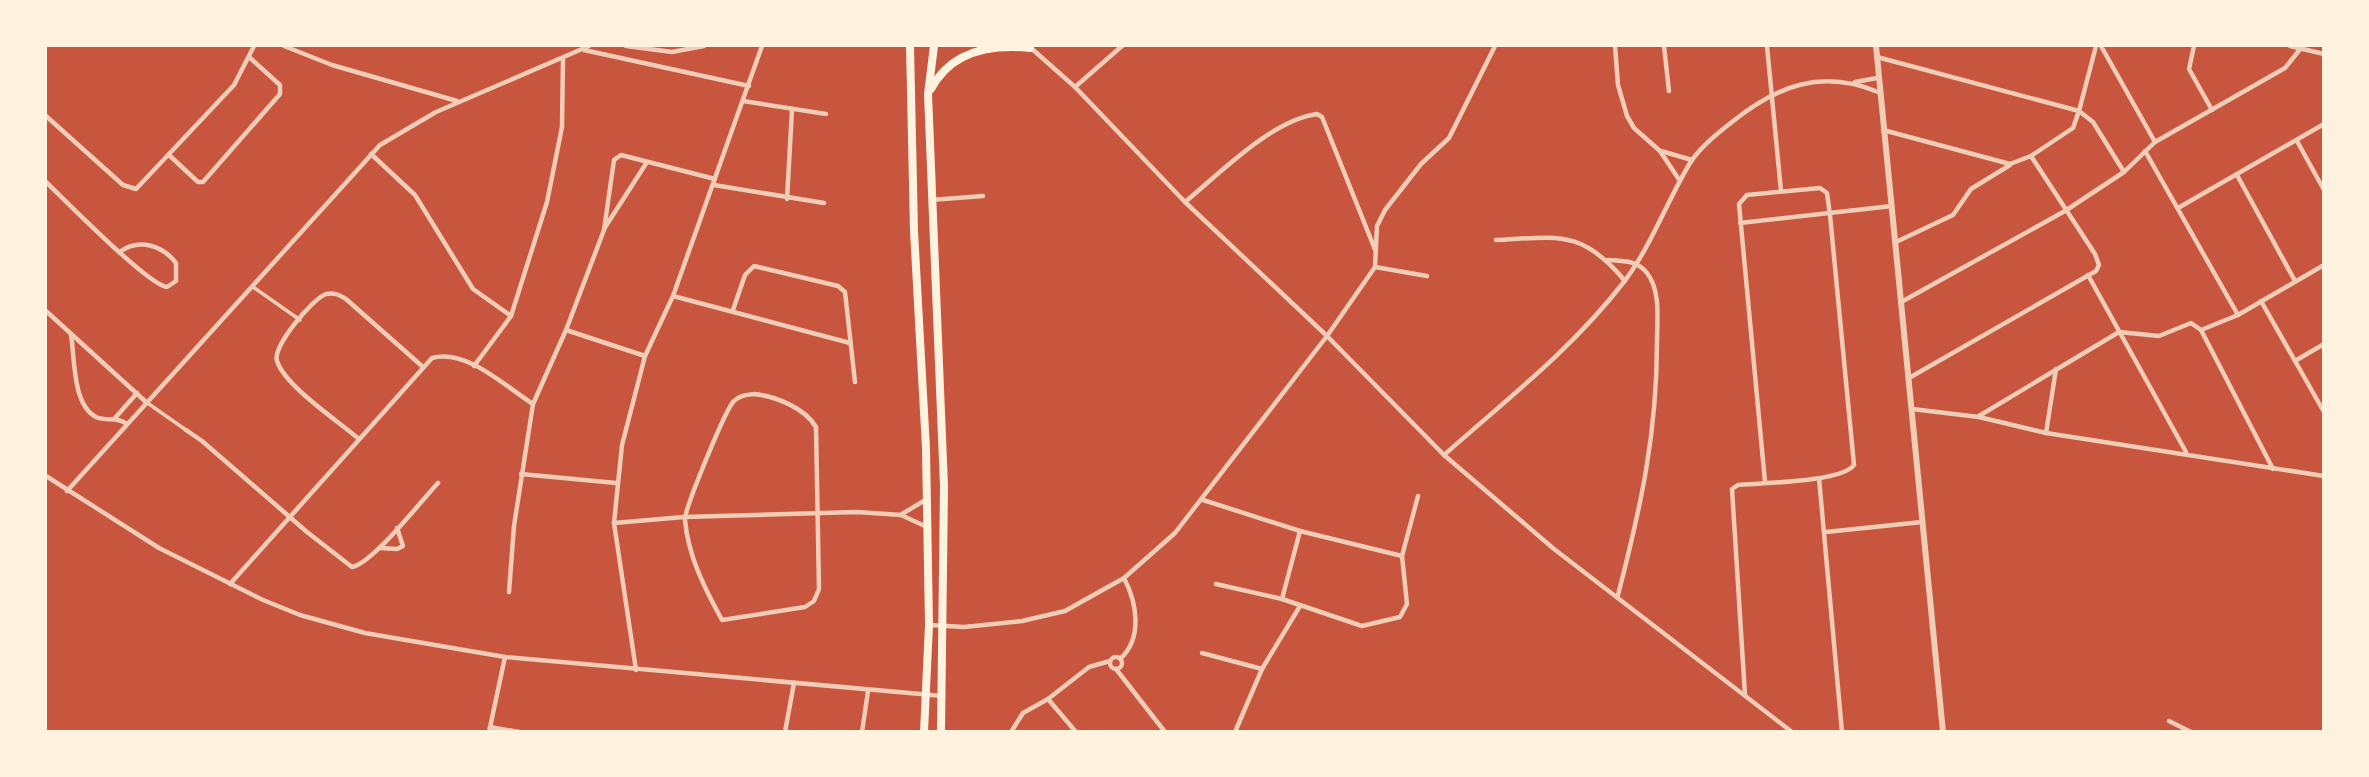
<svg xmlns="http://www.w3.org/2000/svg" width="2369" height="777" font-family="Quicksand,sans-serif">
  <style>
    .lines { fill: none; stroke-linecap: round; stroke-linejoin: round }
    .pedestrian { stroke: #f1ccb7; stroke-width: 3.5 }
    .minor { stroke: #f1ccb7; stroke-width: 4.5 }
    .tertiary { stroke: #f1ccb7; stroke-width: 6 }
    .primary { stroke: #fff3e0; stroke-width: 8 }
  </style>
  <rect width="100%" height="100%" fill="#c8553d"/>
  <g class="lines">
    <g class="pedestrian">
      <polyline points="253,287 300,320"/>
      <polyline points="146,402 186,430"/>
    </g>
    <g class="minor">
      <polyline points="284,46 332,65 457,101"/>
      <polyline points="626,46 672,52 704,46"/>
      <polyline points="1615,46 1618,85 1627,116 1634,128 1660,151 1680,181"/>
      <polyline points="1664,46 1669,91"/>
      <polyline points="1767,46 1781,191"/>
      <polyline points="2096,46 2079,111 2093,122 2124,172"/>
      <polyline points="2101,46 2155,142"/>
      <polyline points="2194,46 2189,69 2212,110"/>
      <polyline points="2290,46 2324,54"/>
      <polyline points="1031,48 1075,87 1185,202 1327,336 1444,455 1554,549 1792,732"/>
      <polyline points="584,50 749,86"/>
      <polyline points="1877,57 2079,111 2073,128 2031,156 2010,164 1883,130"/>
      <polyline points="1855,82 1877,78"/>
      <polyline points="1075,87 1122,46"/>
      <polyline points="743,101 826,114"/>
      <polyline points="46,116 123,185 136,189 234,85 254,46"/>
      <polyline points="2297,141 2324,190"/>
      <polyline points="1661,151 1692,160"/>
      <polyline points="2145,151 2238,315"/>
      <polyline points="371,154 415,195 473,289 511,316"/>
      <polyline points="169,155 198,182 203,182 280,94 280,85 249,57"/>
      <polyline points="2237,175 2295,281"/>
      <path d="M46 182C65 200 148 285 167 287L176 281V263C163 246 140 238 121 251"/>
      <polyline points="714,185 824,203"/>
      <polyline points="787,199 792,110"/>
      <polyline points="931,200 983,196"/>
      <path d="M1185 202C1220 173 1272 120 1317 114L1322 117 1376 252"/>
      <polyline points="2178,208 2324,124"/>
      <polyline points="1740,223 1892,206"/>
      <polyline points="604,229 647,162"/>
      <path d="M1496 240C1558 237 1582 229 1625 281"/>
      <polyline points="1896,242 1953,215 1971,189 2010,165"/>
      <path d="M1608 260C1622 261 1637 260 1647 273 1661 291 1657 319 1657 341 1657 434 1641 506 1618 595"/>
      <polyline points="1375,267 1427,276"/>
      <polyline points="2088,275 2186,452"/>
      <polyline points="673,296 850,343"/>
      <polyline points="1903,301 2065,211 2124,172 2155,142 2285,68 2301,48"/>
      <polyline points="2261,301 2324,412"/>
      <polyline points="733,310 745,275 754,266 838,286 845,292 855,382"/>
      <polyline points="46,311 146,402"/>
      <polyline points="566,330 645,356"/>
      <polyline points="2201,330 2238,315 2324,265"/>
      <path d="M71 335C75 358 72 404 96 417 107 422 116 416 127 424"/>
      <polyline points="2295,361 2324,344"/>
      <polyline points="474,366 511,316 547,202 562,127 563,59"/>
      <polyline points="1909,378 2096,271 2099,265 2095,254 2031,156"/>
      <path d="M754 394C775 396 805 408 816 427L819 589 814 601 805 607 722 620C705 589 688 556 685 520 684 510 726 408 734 401 740 395 747 395 754 394Z"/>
      <polyline points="1912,409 1979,417 2046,433 2324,476"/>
      <polyline points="1979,416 2119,332 2159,336 2191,323 2201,330 2273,469"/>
      <polyline points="115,418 137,393"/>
      <path d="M186 430 202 441 307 532 352 567C373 563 421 501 438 483"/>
      <polyline points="2046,433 2056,369"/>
      <path d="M359 439C338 421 285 386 277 361 272 347 312 299 326 294 334 292 339 295 346 299L423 367"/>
      <path d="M1444 455C1506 400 1572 349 1623 283 1651 247 1667 201 1690 163 1700 147 1717 134 1732 122 1778 85 1822 69 1878 92"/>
      <polyline points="521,474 616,483"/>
      <polyline points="46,476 159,548 263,600 300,615 365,633 505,657 943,696"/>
      <polyline points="1819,478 1842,732"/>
      <polyline points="67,491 380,145 436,112 589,46"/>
      <polyline points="1203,500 1300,531 1402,556"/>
      <polyline points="902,514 927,499"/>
      <polyline points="614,523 684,517 857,512 901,515 927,527"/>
      <polyline points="1826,532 1922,522"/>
      <polyline points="380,548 397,549 403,546 397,528"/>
      <path d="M230 584 432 358C466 348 506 387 533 404"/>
      <polyline points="1216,584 1282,599 1362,626 1400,617 1407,604 1402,556 1418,496"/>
      <polyline points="509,592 514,526 533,404 566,330 604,230 614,160 621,155 715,179"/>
      <polyline points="1282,599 1300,531"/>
      <polyline points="930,625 964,627 1022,621 1065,611 1124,578 1175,533 1327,336 1375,267 1377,226 1385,210 1421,164 1449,138 1495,46"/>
      <polyline points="1202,653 1262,669"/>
      <circle cx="1116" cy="663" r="6"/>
      <path d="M1120 659C1143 638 1137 603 1124 578"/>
      <polyline points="1116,669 1165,732"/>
      <polyline points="636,670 614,523 622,445 645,356 673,296 762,46"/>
      <path d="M1745 695 1732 489 1738 485C1761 483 1842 482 1854 465L1830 215 1827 193 1820 188 1747 195 1739 204 1765 482"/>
      <polyline points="1048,699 1076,732"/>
      <polyline points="2169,721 2191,732"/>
      <polyline points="490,727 519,732"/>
      <polyline points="489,732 505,657"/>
      <polyline points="785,732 794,683"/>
      <polyline points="862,732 868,691"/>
      <polyline points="1011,732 1023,713 1048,699 1089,667 1110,661"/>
      <polyline points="1235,732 1262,669 1300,606"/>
    </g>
    <polyline class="tertiary" points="1876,46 1943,732"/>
    <g class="primary">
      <polyline points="910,46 914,231 926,448 929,625 924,732"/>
      <polyline points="934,46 928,94 944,486 941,732"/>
      <path d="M931 89C951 51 991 44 1030 48"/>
    </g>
  </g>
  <rect width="2369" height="777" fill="none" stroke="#fff3e0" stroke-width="94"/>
</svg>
